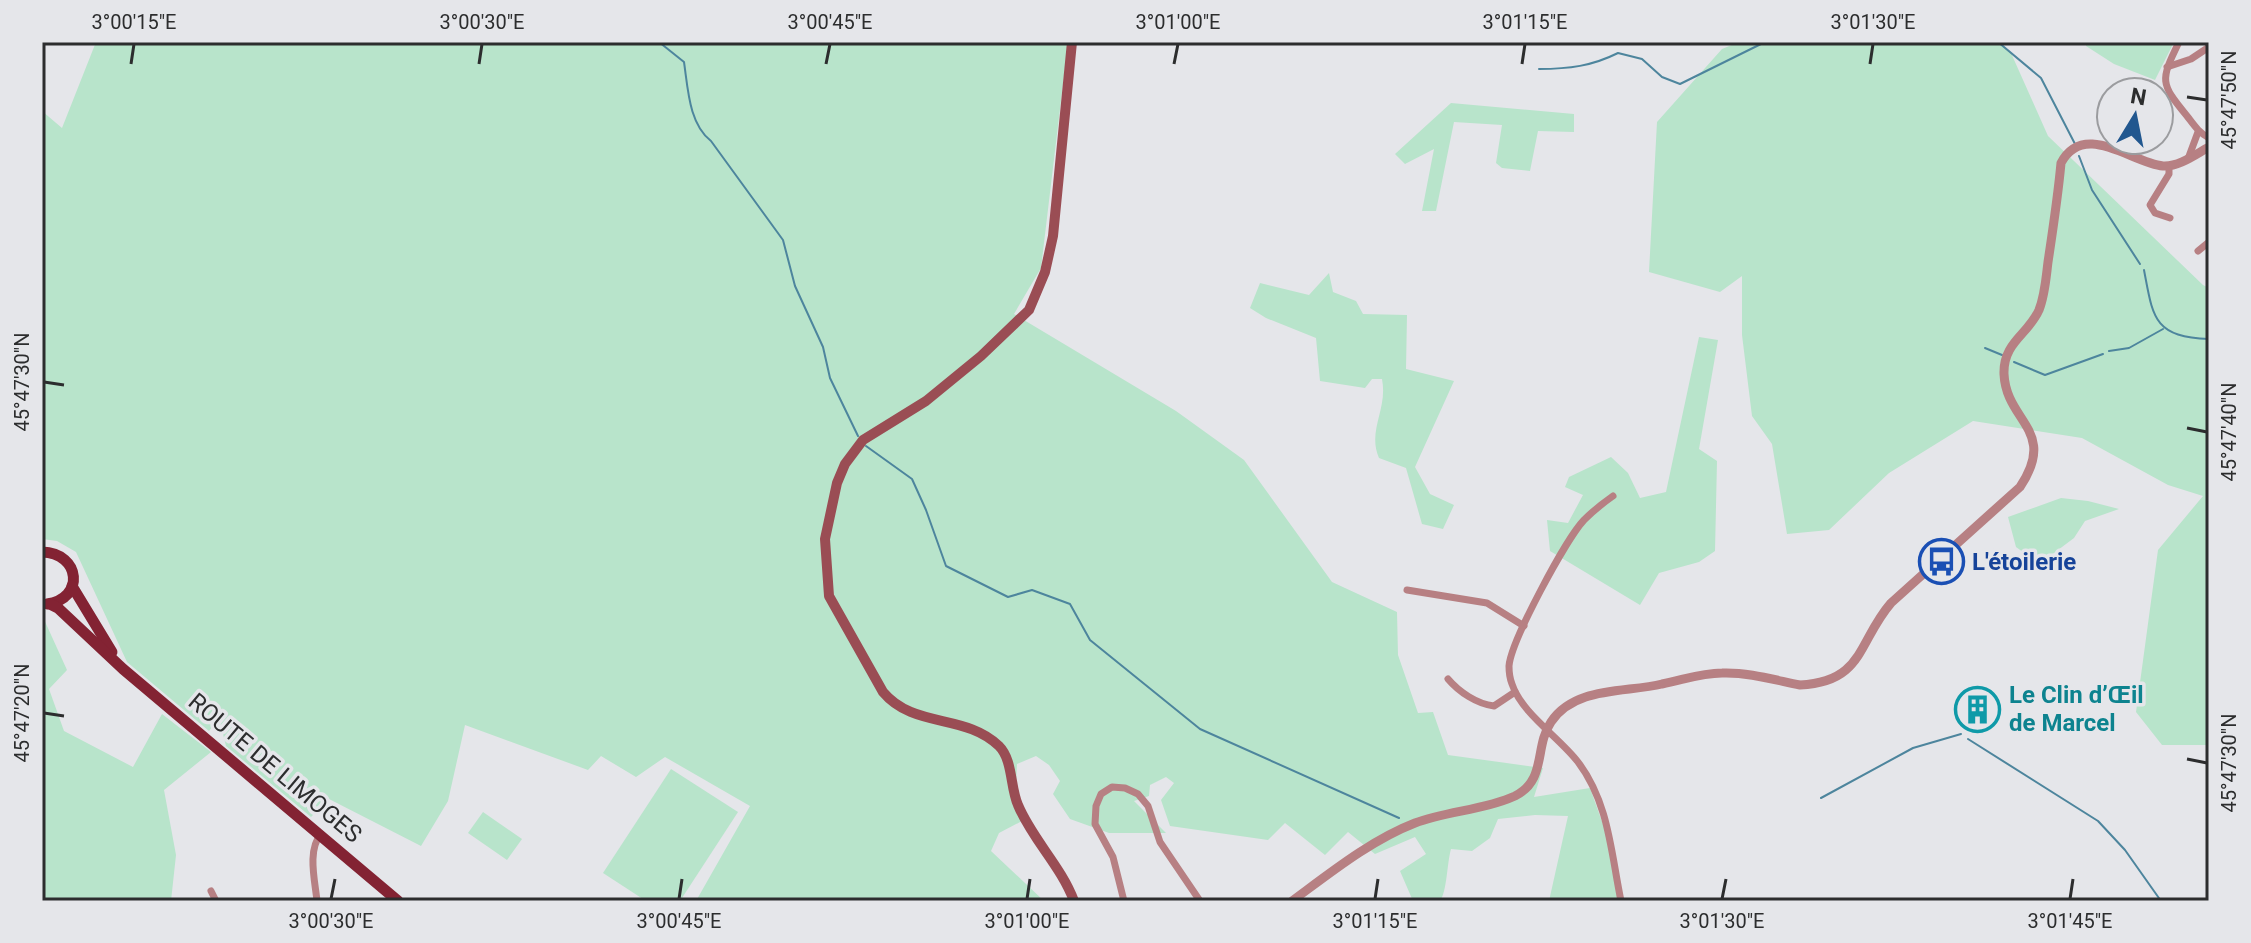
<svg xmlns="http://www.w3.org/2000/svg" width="2251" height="943" font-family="Roboto,sans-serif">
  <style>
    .green { fill: #b8e4cb }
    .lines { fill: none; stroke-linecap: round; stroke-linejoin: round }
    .stream { stroke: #4d859d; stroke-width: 2 }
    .minor { stroke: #b78083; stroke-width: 7 }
    .tertiary { stroke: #b78083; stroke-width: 9 }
    .secondary { stroke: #9a4d54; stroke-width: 10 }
    .primary { stroke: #832333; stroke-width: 11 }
    .ticks { fill: none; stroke: #2c2d2e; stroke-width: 3 }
    .labels { text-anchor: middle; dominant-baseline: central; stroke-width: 7; stroke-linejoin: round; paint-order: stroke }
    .transit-label { font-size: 24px; font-weight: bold; fill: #164399; stroke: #e5e6ea; text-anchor: start }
    .culture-label { font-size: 24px; font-weight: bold; fill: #0d838f; stroke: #e5e6ea; text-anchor: start }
    .street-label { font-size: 24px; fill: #2c2d2e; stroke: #e5e6ea }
    .neatline { fill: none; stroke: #2c2d2e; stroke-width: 3 }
    .ticks-label { font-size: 20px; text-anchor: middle; fill: #2c2d2e }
  </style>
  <rect width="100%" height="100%" fill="#e5e6ea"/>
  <g class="green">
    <path d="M96 42H1068L1041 268 1014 314 1176 411 1244 460 1332 582 1397 612 1398 655 1418 713 1433 712 1448 755 1543 768 1534 797 1590 788 1605 830 1619 901H1549L1568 816 1535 815 1498 819 1490 838 1472 851 1451 849C1447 863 1447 892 1440 901H1413L1400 871 1426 854 1415 837 1375 854 1348 832 1325 855 1285 823 1268 840 1170 826 1161 800 1174 783 1166 777 1150 785 1149 796 1134 801 1166 833H1109L1070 819 1053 794 1060 781 1049 765 1036 756 1017 764 1016 788 1022 821 999 833 991 851 1044 901H696L750 806 665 757 636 777 601 756 588 770 465 725 448 801 421 846 329 799 311 817 226 746 219 718 209 731 127 662 76 552 57 541 42 539V111L62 128Z"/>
    <polygon points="1739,42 2000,42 2011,53 2048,136 2203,285 2209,288 2209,745 2162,745 2136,712 2158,550 2203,496 2168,485 2082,438 1973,421 1889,473 1829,530 1787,534 1772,444 1752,416 1742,335 1742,276 1720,292 1649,272 1657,122 1722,49"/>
    <polygon points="2086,42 2174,42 2155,80 2114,64 2086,46"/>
    <polygon points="1451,103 1574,114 1574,132 1538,131 1530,171 1502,168 1496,163 1502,125 1454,122 1436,211 1422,211 1434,149 1405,164 1395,154"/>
    <path d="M1329 273 1333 292 1356 301 1363 314 1407 315 1406 369 1454 381 1415 467 1430 494 1454 505 1443 529 1422 524 1406 468 1379 458C1367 430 1388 410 1382 379H1372L1365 388 1320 381 1316 338 1266 318 1250 308 1260 283 1309 295Z"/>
    <polygon points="1699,337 1718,340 1699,449 1717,461 1715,551 1699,562 1659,573 1640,605 1550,551 1547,520 1568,523 1583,495 1565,487 1569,477 1611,457 1628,473 1640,498 1666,492"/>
    <polygon points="2061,498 2088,501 2119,509 2085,521 2074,538 2050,556 2027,555 2016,547 2008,517"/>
    <polygon points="42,615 67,670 49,689 64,731 133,767 162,714 211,752 164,790 176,855 171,901 42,901"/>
    <polygon points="671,769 738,812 680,901 646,901 603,873"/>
    <polygon points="483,812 522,839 507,860 468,833"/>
  </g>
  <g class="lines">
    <g class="stream">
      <path d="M659 42 684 62C688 89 689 124 711 141L783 240 795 286 823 347 830 378 858 436"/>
      <polyline points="1998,42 2041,78 2075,144"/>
      <path d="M1539 69C1569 69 1592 66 1618 53L1642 59 1662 77 1680 84 1765 42"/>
      <polyline points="2079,156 2092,190 2140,264"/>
      <path d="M2144 270C2153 317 2153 337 2209 339"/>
      <polyline points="1985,348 2002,355"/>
      <polyline points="2109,351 2129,348 2163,329"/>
      <polyline points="2014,362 2045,375 2103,354"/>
      <polyline points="866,446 912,479 926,510 946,566 1008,597 1032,590 1070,604 1090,640 1200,729 1399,818"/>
      <polyline points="1968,739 2098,821 2125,850 2161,901"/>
      <polyline points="1821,798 1913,748 1961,734"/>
    </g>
    <g class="minor">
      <path d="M2179 42C2160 81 2160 83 2187 116 2194 125 2198 132 2209 138"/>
      <polyline points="2167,67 2191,59 2209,47"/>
      <polyline points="2188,159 2198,132"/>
      <polyline points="2169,166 2169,174 2150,205 2155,213 2170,218"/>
      <polyline points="2198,251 2209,242"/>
      <path d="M1613 496C1603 503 1593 511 1584 520 1566 539 1511 641 1509 666 1509 671 1510 679 1512 684 1522 714 1559 737 1578 762 1609 803 1611 853 1621 901"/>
      <polyline points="1407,590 1487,603 1524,626"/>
      <path d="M1448 679C1459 692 1477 704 1494 706L1515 692"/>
      <polyline points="211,891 216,901"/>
      <path d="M317 901C315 881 307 850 321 834"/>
      <polyline points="1124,901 1113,857 1095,824 1096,806 1101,794 1112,787 1125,788 1138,794 1148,806 1160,842 1200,901"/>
    </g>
    <path class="tertiary" d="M1292 901C1330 873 1371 840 1415 823 1447 811 1484 810 1515 796 1547 780 1534 747 1551 722 1575 686 1626 693 1662 684 1683 680 1701 673 1722 673 1748 672 1775 680 1800 685 1864 682 1858 641 1891 603L2020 487C2058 430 2006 422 2004 374 2003 342 2028 335 2039 310 2045 295 2046 278 2048 262 2053 229 2058 196 2061 163 2084 120 2132 163 2163 166 2179 167 2196 154 2209 147"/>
    <path class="secondary" d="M1072 42 1053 236 1045 272 1029 310 981 356 926 401 863 440 845 464 837 483 825 539 829 596 883 692C914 729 965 713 999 746 1013 760 1010 787 1018 805 1032 839 1061 866 1074 901"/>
    <g class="primary">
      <path d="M42 552C81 553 85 599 47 604"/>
      <polyline points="72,586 112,652"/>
      <polyline points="50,604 58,608 123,669 398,901"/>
    </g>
  </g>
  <path class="ticks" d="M131 64 134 44M479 64 482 44M826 64 830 44M1174 64 1178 44M1522 64 1525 44M1870 64 1873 44M2187 97 2207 100M44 382 64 385M2187 428 2207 432M44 713 64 716M2187 759 2207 763M331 899 335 879M679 899 682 879M1027 899 1030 879M1375 899 1378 879M1722 899 1726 879M2070 899 2073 879"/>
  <defs>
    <symbol id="bus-ring" viewBox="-11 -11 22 22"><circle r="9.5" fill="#e5e6ea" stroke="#1a4fb4" stroke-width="1.5"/><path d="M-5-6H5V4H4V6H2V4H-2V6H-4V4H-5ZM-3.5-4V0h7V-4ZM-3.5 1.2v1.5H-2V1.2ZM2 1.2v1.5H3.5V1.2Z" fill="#1a4fb4"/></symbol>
    <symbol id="building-ring" viewBox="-11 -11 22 22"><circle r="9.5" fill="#e5e6ea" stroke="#0f9aa8" stroke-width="1.5"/><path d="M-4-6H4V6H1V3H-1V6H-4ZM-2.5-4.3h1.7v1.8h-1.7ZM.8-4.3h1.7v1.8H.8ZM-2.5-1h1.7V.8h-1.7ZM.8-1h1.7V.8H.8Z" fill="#0f9aa8"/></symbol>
  </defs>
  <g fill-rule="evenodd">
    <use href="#bus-ring" x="1916" y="536" width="51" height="51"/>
    <use href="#building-ring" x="1952" y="684" width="51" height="51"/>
  </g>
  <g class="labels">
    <g class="transit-label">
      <text x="1972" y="562">L'étoilerie</text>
    </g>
    <g class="culture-label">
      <text x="2009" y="695">Le Clin d’Œil<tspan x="2009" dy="28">de Marcel</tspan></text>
    </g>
    <g class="street-label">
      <text transform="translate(275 768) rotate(40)">ROUTE DE LIMOGES</text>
    </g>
  </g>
  <rect width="2251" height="943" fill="none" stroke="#e5e6ea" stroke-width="88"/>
  <g transform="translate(2135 116) rotate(10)"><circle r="38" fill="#e5e6ea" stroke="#9b9c9f" stroke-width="2"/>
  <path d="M0-6L14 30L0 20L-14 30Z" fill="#21578f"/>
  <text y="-12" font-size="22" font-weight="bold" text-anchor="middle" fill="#2c2d2e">N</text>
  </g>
  <rect x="44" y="44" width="2163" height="855" class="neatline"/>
  <g class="ticks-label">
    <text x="134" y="29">3°00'15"E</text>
    <text x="482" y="29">3°00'30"E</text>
    <text x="830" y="29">3°00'45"E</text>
    <text x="1178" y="29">3°01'00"E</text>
    <text x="1525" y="29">3°01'15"E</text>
    <text x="1873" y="29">3°01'30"E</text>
    <text transform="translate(2229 100) rotate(-90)" y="7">45°47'50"N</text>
    <text transform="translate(22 382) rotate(-90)" y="7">45°47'30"N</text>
    <text transform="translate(2229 432) rotate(-90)" y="7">45°47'40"N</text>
    <text transform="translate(22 713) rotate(-90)" y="7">45°47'20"N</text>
    <text transform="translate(2229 763) rotate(-90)" y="7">45°47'30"N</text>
    <text x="331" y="928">3°00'30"E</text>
    <text x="679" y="928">3°00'45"E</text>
    <text x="1027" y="928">3°01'00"E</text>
    <text x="1375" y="928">3°01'15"E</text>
    <text x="1722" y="928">3°01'30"E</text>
    <text x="2070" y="928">3°01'45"E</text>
  </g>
</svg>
